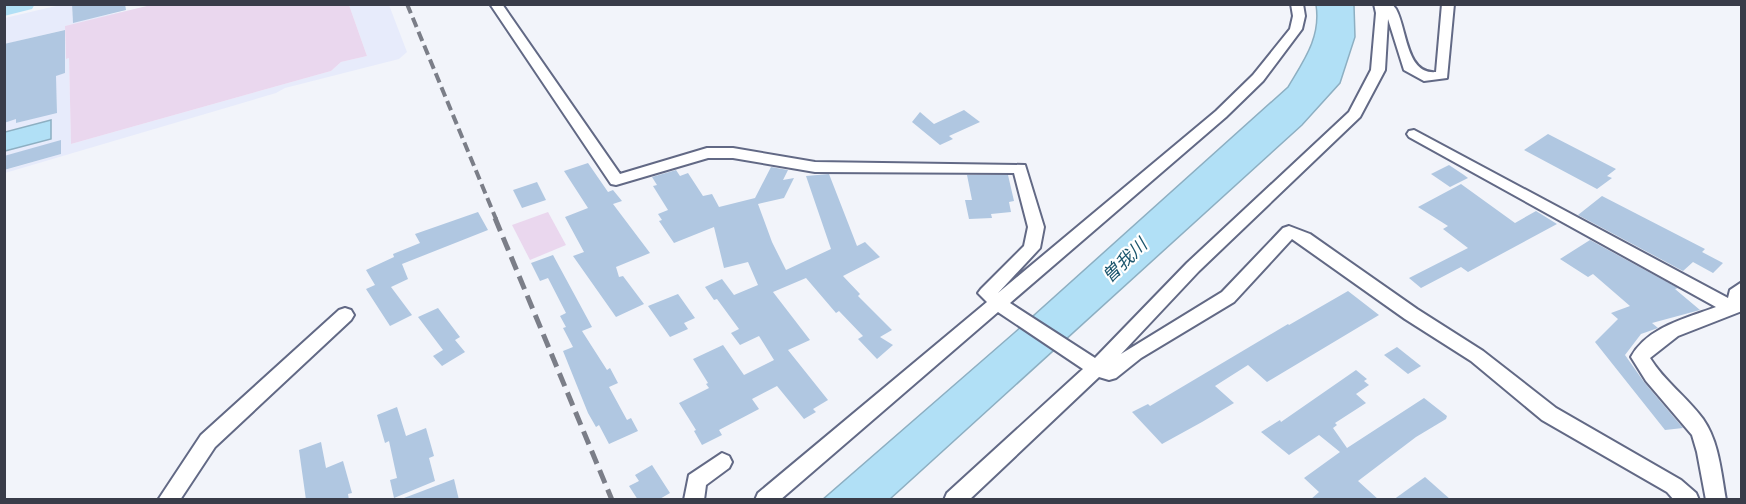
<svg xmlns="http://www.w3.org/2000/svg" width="1746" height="504" font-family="Ubuntu,'Noto Sans JP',sans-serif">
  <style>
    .built { fill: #e7ebfb; fill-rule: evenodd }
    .green { fill: #ead7ee }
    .water { fill: #b1e0f6; stroke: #8dafc2; stroke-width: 1.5 }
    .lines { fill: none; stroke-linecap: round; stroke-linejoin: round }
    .river { fill: #b1e0f6; fill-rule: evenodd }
    .building { fill: #b0c7e1 }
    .street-casing { stroke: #626985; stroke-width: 4 }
    .street { fill: #fff; fill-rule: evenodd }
    .rail-far1 { stroke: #7b7e88; stroke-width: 4; stroke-dasharray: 10 5; stroke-linecap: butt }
    .rail { stroke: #7b7e88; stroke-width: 5; stroke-dasharray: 14 7; stroke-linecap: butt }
    .labels { text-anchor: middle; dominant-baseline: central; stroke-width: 4.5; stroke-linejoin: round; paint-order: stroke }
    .water-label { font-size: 18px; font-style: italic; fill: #1c566d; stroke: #fff }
  </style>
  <rect width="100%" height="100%" fill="#f2f4fa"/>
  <path class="built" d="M60 5H72L73 22 155 5 65 26 66 59 69 58 71 144 331 71 341 62 367 56 349 5H389L407 52 399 59 285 88 276 93 5 173V170L61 154V141L5 156V151L51 138 50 120 5 132V89L65 73 64 30 5 44V18ZM56 86 57 112 16 123 17 96Z"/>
  <g class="green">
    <polygon points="155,4 349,5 367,56 341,62 331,71 71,144 69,58 66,59 65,26"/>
    <polygon points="548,212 566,245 530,260 512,225"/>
  </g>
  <g class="water">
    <path d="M1316 5H1354L1355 37 1340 83 1302 125 890 499 822 500 1014 333 1288 87C1304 60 1321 37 1316 5Z"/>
    <polygon points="51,120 51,139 5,151 5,132"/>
  </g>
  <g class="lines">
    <polygon class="river" points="4,4 35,4 32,9 4,16"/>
  </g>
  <g class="building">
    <polygon points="72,4 125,4 126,10 73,23"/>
    <polygon points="65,30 65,73 56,76 57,113 16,123 16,119 4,123 4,44"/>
    <polygon points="964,110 980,122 949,136 953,139 940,145 912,122 920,112 934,124"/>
    <polygon points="1548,134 1616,169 1607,176 1612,178 1597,189 1524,150"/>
    <polygon points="61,140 61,154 4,170 4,156"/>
    <polygon points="588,163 608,192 613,190 622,201 613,204 650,253 616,267 619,277 623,276 644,304 616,317 573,256 584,252 565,217 588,208 564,171"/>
    <polygon points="1449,165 1464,175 1468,178 1450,187 1431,174"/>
    <polygon points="771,167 788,170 783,180 794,178 784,198 758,204 772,242 786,270 831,249 806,176 829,174 857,246 865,242 880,257 843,276 860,294 858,296 892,330 880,337 893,345 877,359 858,339 863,336 839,311 836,313 806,278 773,292 810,340 788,350 828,400 813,409 816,412 804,419 777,386 752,399 759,409 719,430 722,435 702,445 694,431 696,430 679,403 709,388 706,384 708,383 693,359 723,345 744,375 774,360 759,336 740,345 731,333 739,329 717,299 714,300 705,287 722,279 734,295 758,285 748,262 724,268 714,227 674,243 659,221 662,220 658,214 668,210 653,186 657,185 652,177 676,170 680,176 688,173 703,196 712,194 719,207 755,198"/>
    <polygon points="967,175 1008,175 1014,201 1009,202 1011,212 991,214 992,218 969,219 965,200 972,200"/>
    <polygon points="537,182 546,200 522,208 513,190"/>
    <polygon points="1461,184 1515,223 1536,211 1557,224 1468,272 1461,267 1421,288 1409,278 1468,248 1443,229 1448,226 1418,207"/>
    <polygon points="1602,196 1705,249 1702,252 1723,263 1713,273 1693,262 1683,271 1578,215"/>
    <polygon points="478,212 488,230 402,264 408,279 391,287 412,315 390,326 366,289 375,285 366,270 394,257 393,254 420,243 415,234"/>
    <polygon points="1590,240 1678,288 1675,289 1700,310 1652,323 1658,328 1641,334 1625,355 1644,382 1683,428 1665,430 1595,342 1618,319 1611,313 1630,306 1593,274 1588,277 1560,259"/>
    <polygon points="553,255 592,327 582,331 607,370 610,368 618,383 609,387 627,420 631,418 638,431 609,444 599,425 596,427 588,413 563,351 573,347 563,328 566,327 560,316 566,313 548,278 540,281 531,263"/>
    <polygon points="1348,291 1379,315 1267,382 1248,365 1215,386 1234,403 1202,422 1162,444 1132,412 1148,404 1150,406 1288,324 1289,325"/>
    <polygon points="678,294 695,318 684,323 688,329 670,337 648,306"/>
    <polygon points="438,308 460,337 455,340 465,352 442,366 433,356 443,350 418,317"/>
    <polygon points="1397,347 1421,366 1408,374 1384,355"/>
    <polygon points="1356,370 1367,379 1364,381 1369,385 1356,394 1366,403 1335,423 1337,425 1333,428 1347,448 1424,398 1447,416 1446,419 1416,437 1358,481 1379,500 1310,500 1319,492 1304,478 1340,452 1319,435 1289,455 1261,432 1280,420 1281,422"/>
    <polygon points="397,407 406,436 426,428 434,456 429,458 435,481 394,498 390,480 397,478 389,441 385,443 377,415"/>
    <polygon points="321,442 326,468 343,461 352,493 348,494 349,500 306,500 299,450"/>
    <polygon points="652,465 670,493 658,500 638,500 629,486 639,481 635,475"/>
    <polygon points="1425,477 1451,500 1393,500"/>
    <polygon points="454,479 459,500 404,500 404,498"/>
  </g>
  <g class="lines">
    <defs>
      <g id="street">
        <path d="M490 4H502L620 174 707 148H733L815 162 1025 165 1044 227 1040 248 998 293 1216 111 1253 75 1290 29 1293 16 1291 4H1303L1305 16 1302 29 1263 81 1226 117 1010 303 1095 358 1187 263 1349 112 1371 70 1376 13 1374 4H1392L1396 9C1407 29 1406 75 1436 72L1442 4H1454L1447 78 1424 81 1404 70 1388 19 1385 70 1360 117 1199 271 1121 354 1222 292 1283 228 1289 226 1310 234 1417 309 1483 351 1556 408 1681 480 1696 493 1699 500H1674L1667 492 1542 420 1471 361 1405 319 1292 239 1234 302 1141 358 1116 378 1109 380 1099 377 969 500H944L947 493 1083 369 998 312 780 500H755L758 493 987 302 978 293 981 289 1024 246 1028 227 1014 173 815 172 733 158H708L616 185 611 184Z"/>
        <path d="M1414 130 1728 298 1730 290 1742 282V311L1678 336 1650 358C1664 381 1687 397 1703 419 1719 442 1721 472 1726 500H1706L1697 452 1692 435 1646 381 1631 357C1647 327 1687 318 1716 307L1409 137 1407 134 1409 131Z"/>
        <polygon points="345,308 351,310 354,315 351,320 215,447 180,500 158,500 201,435 339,310"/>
        <polygon points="722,453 729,456 732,462 729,468 706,485 704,500 684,500 689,475"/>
      </g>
    </defs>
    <use href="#street" class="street-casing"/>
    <use href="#street" class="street"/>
    <polyline class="rail-far1" points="407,4 496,219"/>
    <polyline class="rail" points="495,218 612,500"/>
  </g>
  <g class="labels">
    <g class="water-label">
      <text transform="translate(1124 260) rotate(-44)">曽我川</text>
    </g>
  </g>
  <rect width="1746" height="504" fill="none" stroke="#393c49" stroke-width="12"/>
</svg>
